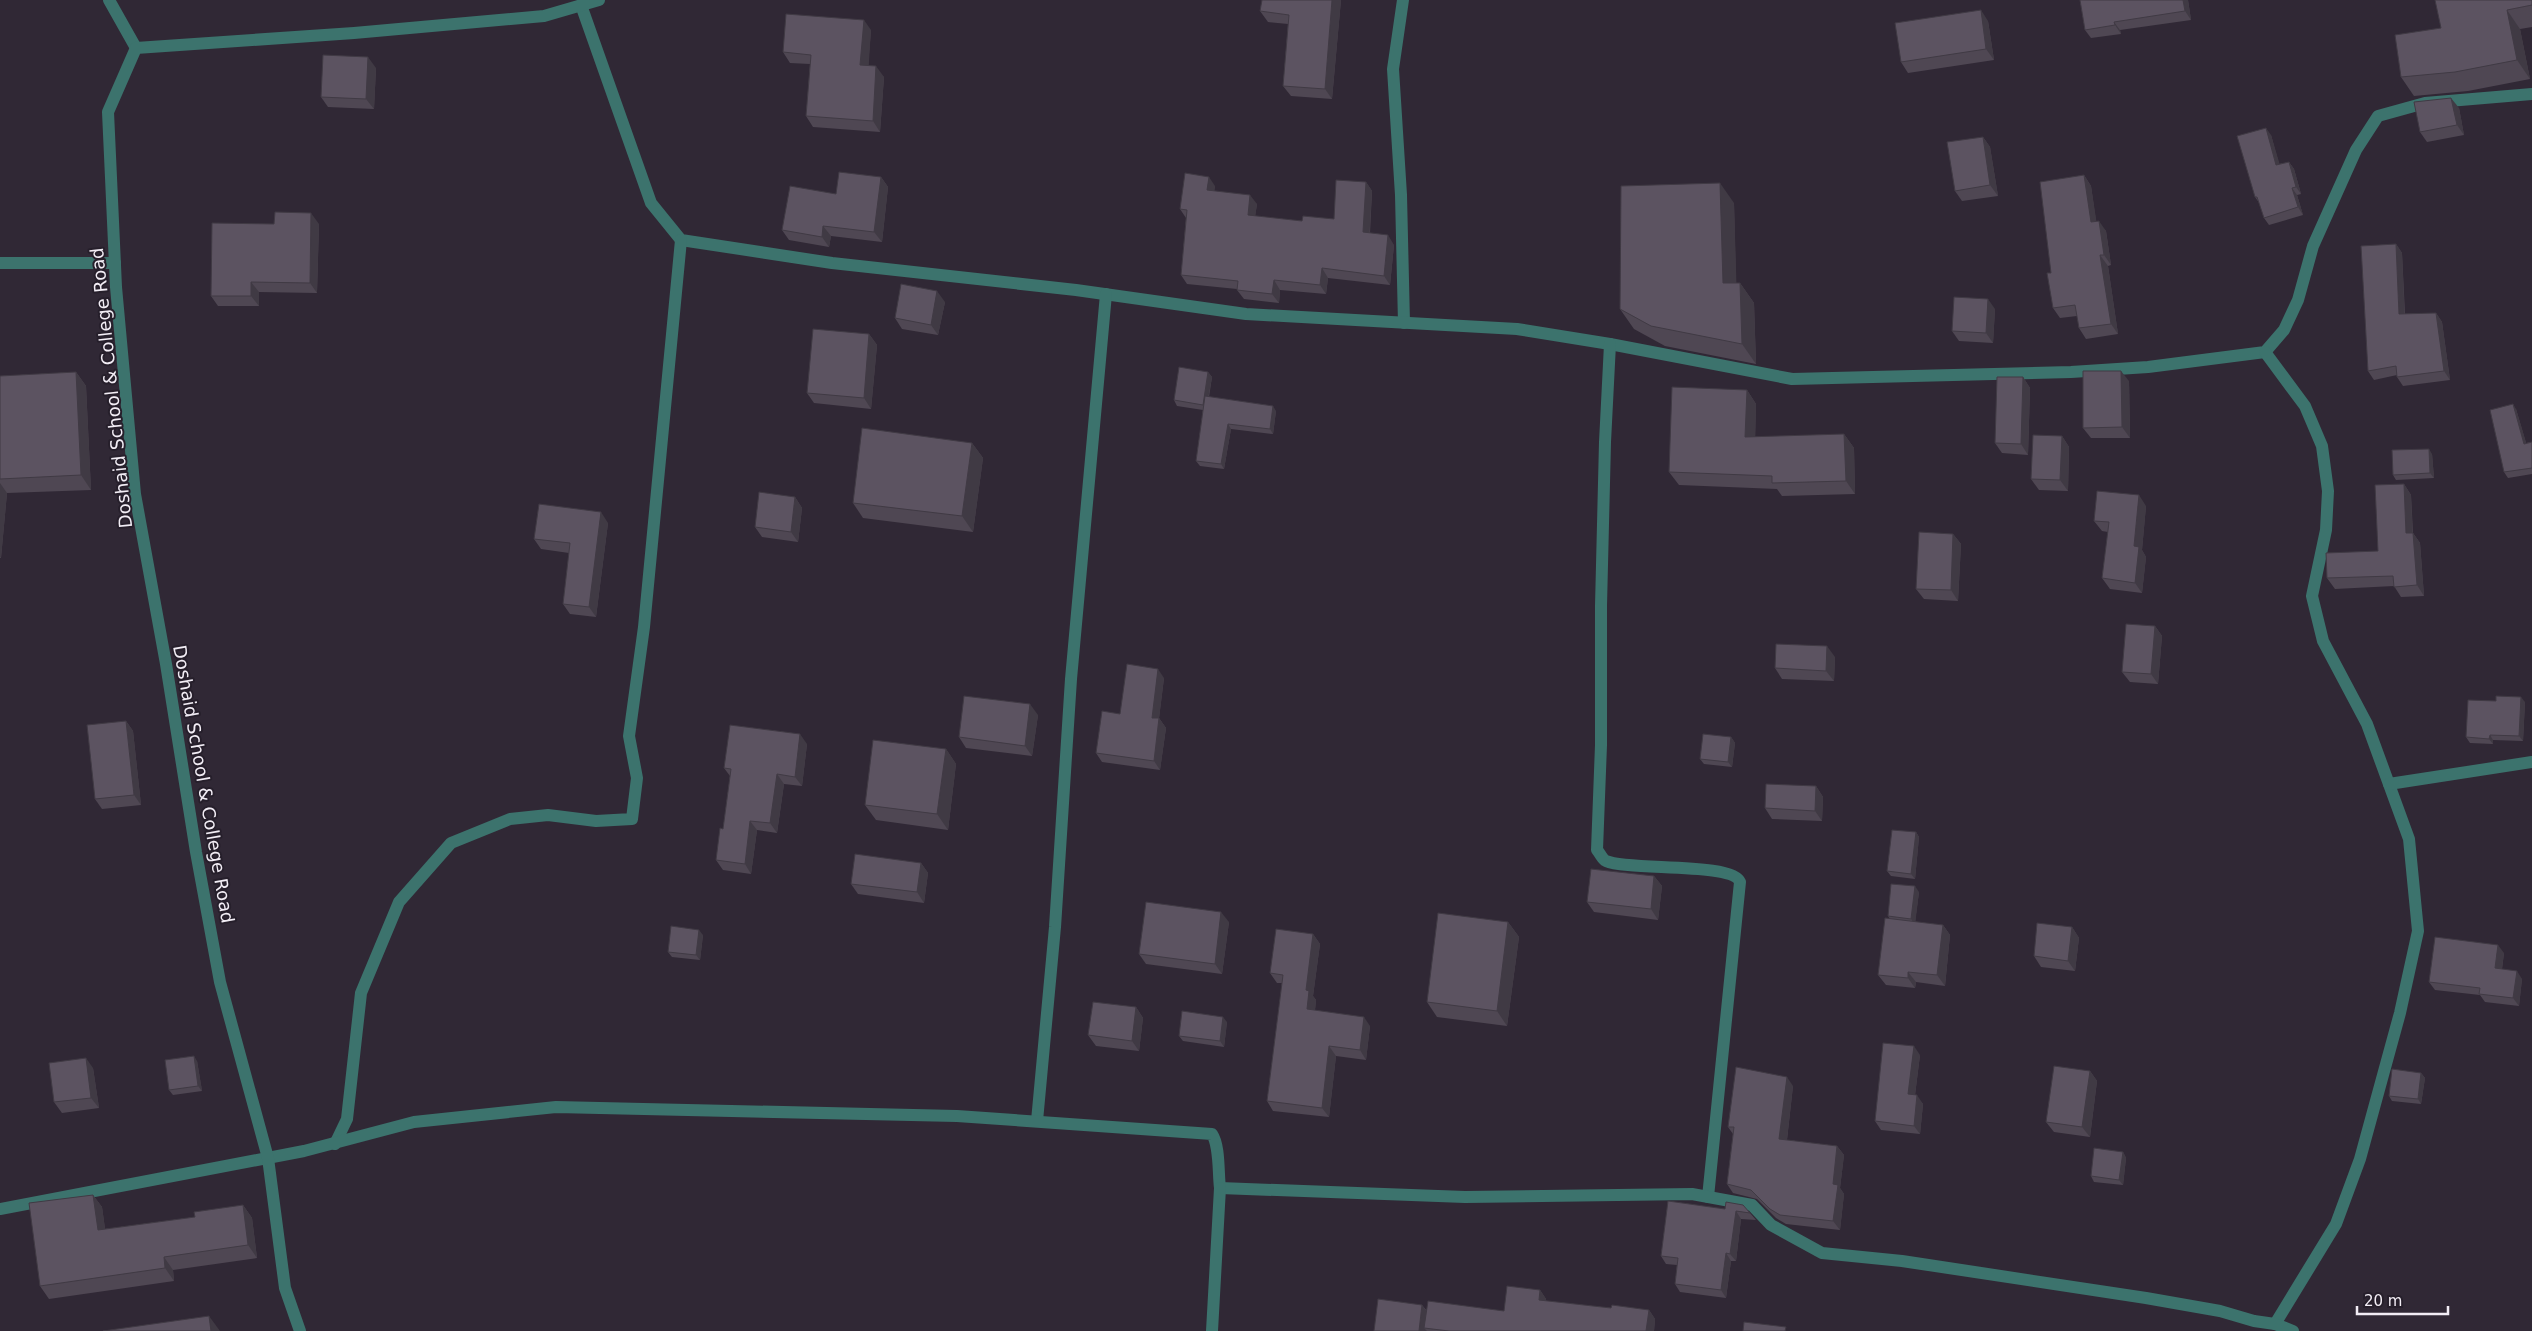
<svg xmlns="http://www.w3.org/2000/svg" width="2532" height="1331" font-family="'DejaVu Sans',sans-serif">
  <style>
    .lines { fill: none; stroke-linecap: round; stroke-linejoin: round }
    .street { stroke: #3c736d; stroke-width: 12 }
    .wall { fill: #4f4753 }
    .shaded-wall { fill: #403a44 }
    .building { fill: #5c5361; stroke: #403a44 }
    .labels { text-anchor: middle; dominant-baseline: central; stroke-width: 4; stroke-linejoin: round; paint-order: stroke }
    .street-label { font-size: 18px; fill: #f2edf5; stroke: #261f2b }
  </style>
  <rect width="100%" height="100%" fill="#302835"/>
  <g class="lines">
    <g class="street">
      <polyline points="109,0 136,48"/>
      <polyline points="1403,0 1393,69 1401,195 1404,323"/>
      <polyline points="581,5 651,203 681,240 832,263 1076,290 1246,314 1517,329 1610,344 1792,379 2071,372 2148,367 2265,352 2284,330 2298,300 2313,246 2356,150 2378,116 2425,103 2532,94"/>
      <polyline points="0,263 115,263"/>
      <path d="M1610 344 1605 442 1601 606V745L1597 850C1600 853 1602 859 1606 861 1628 871 1733 862 1740 882L1708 1197"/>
      <polyline points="2265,352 2305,406 2322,446 2328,491 2326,530 2312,596 2323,641 2367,724 2409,839 2418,931 2400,1013 2360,1159 2336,1224 2275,1324"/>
      <polyline points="2389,784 2532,762"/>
      <polyline points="1037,1121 1055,927 1071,679 1106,294"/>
      <polyline points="335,1144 347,1119 361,993 399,902 451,843 510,819 548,815 596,821 632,819 637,778 629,736 644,627 681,240"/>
      <path d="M0 1209 304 1151 414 1122 556 1107 957 1116 1212 1134C1220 1146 1218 1173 1220 1188L1465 1197 1692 1194 1752 1205 1771 1225 1822 1253 1902 1261 2146 1298 2220 1311 2254 1321 2275 1324 2293 1331"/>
      <polyline points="300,1331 285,1288 268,1158 220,982 196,852 166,664 135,494 116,287 108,112 136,48 354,33 544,16 599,0"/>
      <polyline points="1212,1331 1220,1188"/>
    </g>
  </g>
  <g class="wall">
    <polygon points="1341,0 1332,99 1291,96 1283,86 1288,24 1268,22 1260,11"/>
    <polygon points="2080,0 2188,0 2191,20 2120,30 2121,34 2091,38 2085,30"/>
    <polygon points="2532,0 2532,27 2520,29 2530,79 2468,91 2414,96 2401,77 2441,28"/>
    <polygon points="1988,21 1994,60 1908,73 1901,62"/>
    <polygon points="871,30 868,66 884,77 880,132 813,127 806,116 810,64 790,63 783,52"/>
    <polygon points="376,68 374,109 328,107 321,97"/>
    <polygon points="2459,108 2464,135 2427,142 2420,132"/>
    <polygon points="2271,135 2279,164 2289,162 2294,169 2301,194 2297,195 2303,215 2269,225 2264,218 2260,204 2255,197"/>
    <polygon points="1983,137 1990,147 1998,196 1962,201 1955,191"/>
    <polygon points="2084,175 2091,186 2096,221 2106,231 2111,265 2108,266 2118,334 2086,339 2079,328 2077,316 2060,318 2053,308 2051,273"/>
    <polygon points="881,177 888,187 882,242 831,236 829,247 789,240 782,230 836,194"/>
    <polygon points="1366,182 1372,191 1370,233 1394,245 1390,285 1328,278 1326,294 1280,290 1279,303 1244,299 1237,290 1237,289 1187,284 1181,275 1186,218 1180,209 1215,186 1214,191 1257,204 1255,216 1302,221 1334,219"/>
    <polygon points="1734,203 1736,283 1740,283 1754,303 1756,364 1665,346 1634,329 1620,309"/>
    <polygon points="274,224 319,224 317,293 259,292 259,306 218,306 211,296"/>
    <polygon points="2396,244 2402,253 2405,314 2436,313 2442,322 2450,380 2403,386 2397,377 2397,375 2374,380 2368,371"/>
    <polygon points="945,302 938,335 902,329 895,318"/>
    <polygon points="1995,309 1993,343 1959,341 1952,331"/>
    <polygon points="869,334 877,345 871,409 814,403 807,393"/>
    <polygon points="76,372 86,386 91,490 7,493 1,558 0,558 0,376"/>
    <polygon points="1208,372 1212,377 1209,397 1276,411 1273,434 1231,429 1224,469 1200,466 1196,461 1203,410 1177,406 1174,400"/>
    <polygon points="2023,377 2030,388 2028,455 2002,453 1995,443"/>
    <polygon points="2129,381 2130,438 2091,438 2083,428"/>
    <polygon points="1747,390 1756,404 1755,437 1844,434 1854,448 1855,494 1782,496 1777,489 1679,485 1669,472"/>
    <polygon points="2516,409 2526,443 2532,442 2532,474 2508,478 2504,472"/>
    <polygon points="2062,436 2069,447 2068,491 2039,490 2031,479"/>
    <polygon points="972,443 983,458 973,532 863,518 853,503"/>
    <polygon points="2432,454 2434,478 2396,480 2393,475"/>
    <polygon points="2404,484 2411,495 2413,533 2420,543 2424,596 2401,597 2394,586 2335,589 2327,578 2378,551"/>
    <polygon points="795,497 802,508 798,542 762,537 755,527"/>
    <polygon points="2146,506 2142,550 2146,557 2142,593 2110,589 2102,578 2108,532 2102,531 2094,521"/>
    <polygon points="608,523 596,617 570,614 563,604 569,553 541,549 534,539"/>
    <polygon points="1953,534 1961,544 1958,601 1924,599 1916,589"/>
    <polygon points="2155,626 2162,636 2158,684 2130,682 2122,672"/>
    <polygon points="1835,657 1834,681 1782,679 1775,668"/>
    <polygon points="1164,678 1159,718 1166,728 1160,770 1102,762 1096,753 1120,714"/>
    <polygon points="2525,702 2523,741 2493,740 2493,744 2470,743 2466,737"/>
    <polygon points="1038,715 1032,756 966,748 959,737"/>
    <polygon points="126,721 133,731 141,805 102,809 95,799"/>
    <polygon points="1731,737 1735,743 1732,767 1704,764 1700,759"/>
    <polygon points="807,744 802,786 784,784 777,833 757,830 751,874 723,870 716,860 723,829 730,776 724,768"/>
    <polygon points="946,749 956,764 948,830 876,820 865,805"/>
    <polygon points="1816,786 1823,797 1822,821 1772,819 1765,808"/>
    <polygon points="1916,832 1919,837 1915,879 1891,876 1887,871"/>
    <polygon points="921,863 928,873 924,903 858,894 851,884"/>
    <polygon points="1654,876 1662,886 1658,920 1594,912 1587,902"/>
    <polygon points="1919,892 1915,922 1943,925 1950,935 1945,986 1916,982 1915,988 1886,985 1878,975 1890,919 1888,916"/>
    <polygon points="1229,922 1222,974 1146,964 1139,954"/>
    <polygon points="1508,922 1519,937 1507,1026 1437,1017 1427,1002"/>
    <polygon points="2072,927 2079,938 2075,971 2041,967 2034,956"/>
    <polygon points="1313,934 1320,944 1313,996 1316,1000 1315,1010 1370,1026 1366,1060 1336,1056 1329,1117 1273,1111 1267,1101 1282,983 1277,983 1270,973"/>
    <polygon points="703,935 700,960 672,957 668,952"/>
    <polygon points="2504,953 2502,969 2522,979 2519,1006 2485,1002 2480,995 2435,990 2429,982"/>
    <polygon points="1136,1007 1143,1018 1139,1051 1096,1046 1088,1035"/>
    <polygon points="1227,1022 1224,1047 1183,1041 1179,1036"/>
    <polygon points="1920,1055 1915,1095 1923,1104 1920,1134 1881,1130 1875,1121"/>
    <polygon points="197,1061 202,1091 173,1095 169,1090"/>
    <polygon points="93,1068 99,1108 62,1113 54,1102"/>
    <polygon points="2090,1071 2097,1081 2090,1137 2054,1132 2046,1122"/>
    <polygon points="2421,1073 2425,1078 2421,1104 2392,1101 2389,1096"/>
    <polygon points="1793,1086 1787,1140 1837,1146 1844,1155 1840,1188 1844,1194 1840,1230 1786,1224 1776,1218 1757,1199 1733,1193 1727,1184 1733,1134 1728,1127"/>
    <polygon points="2123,1152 2126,1158 2123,1185 2094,1182 2091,1176"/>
    <polygon points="93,1195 102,1207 105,1229 195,1217 243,1205 252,1218 257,1258 173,1270 174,1281 49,1299 40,1286"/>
    <polygon points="1668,1201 1750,1213 1756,1220 1741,1219 1736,1261 1731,1261 1726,1298 1680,1292 1675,1284 1677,1265 1666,1264 1661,1256"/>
    <polygon points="1540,1290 1546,1299 1546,1301 1611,1308 1649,1310 1655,1319 1654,1331 1374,1331 1422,1305 1427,1311 1504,1311"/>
  </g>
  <g class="shaded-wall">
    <polygon points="1332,0 1341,0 1332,99 1325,89"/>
    <polygon points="2183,0 2188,0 2191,20 2185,11"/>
    <polygon points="1981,10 1988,21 1994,60 1986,49"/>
    <polygon points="2507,10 2520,29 2530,79 2517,60"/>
    <polygon points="864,20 871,30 868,76 860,65"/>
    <polygon points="2114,22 2120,30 2121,34 2115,25"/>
    <polygon points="368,57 376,68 374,109 366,99"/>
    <polygon points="876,66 884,77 880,132 873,121"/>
    <polygon points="2451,98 2459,108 2464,135 2457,125"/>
    <polygon points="2266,128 2271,135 2282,172 2276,165"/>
    <polygon points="1983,137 1990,147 1998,196 1990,185"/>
    <polygon points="2289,162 2294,169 2301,194 2296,187"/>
    <polygon points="2084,175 2091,186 2098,232 2091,222"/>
    <polygon points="881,177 888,187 882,242 874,232"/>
    <polygon points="1209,177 1215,186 1213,200 1207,190"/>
    <polygon points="1366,182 1372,191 1369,242 1363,232"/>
    <polygon points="1720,183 1734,203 1737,303 1723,283"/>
    <polygon points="2292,188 2297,195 2303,215 2298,207"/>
    <polygon points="1250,195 1257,204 1254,224 1248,215"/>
    <polygon points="311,213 319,224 317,293 310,283"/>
    <polygon points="2099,221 2106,231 2111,265 2104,255"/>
    <polygon points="823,226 831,236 829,247 822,237"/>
    <polygon points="1388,235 1394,245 1390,285 1384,276"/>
    <polygon points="2396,244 2402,253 2405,323 2399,314"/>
    <polygon points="2100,255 2108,266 2118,334 2111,324"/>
    <polygon points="1322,268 1328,278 1326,294 1320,285"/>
    <polygon points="1274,280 1280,290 1279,303 1272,294"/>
    <polygon points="251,282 259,292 259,306 251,296"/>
    <polygon points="1740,283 1754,303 1756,364 1742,344"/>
    <polygon points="937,291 945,302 938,335 931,325"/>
    <polygon points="1988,299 1995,309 1993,343 1986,333"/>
    <polygon points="2436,313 2442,322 2450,380 2444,371"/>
    <polygon points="869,334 877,345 871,409 864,398"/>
    <polygon points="2121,371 2129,381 2130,438 2122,427"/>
    <polygon points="76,372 86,386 91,490 81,475"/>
    <polygon points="1208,372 1212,377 1206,410 1203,405"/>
    <polygon points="2023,377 2030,388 2028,455 2021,444"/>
    <polygon points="1747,390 1756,404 1755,451 1745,437"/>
    <polygon points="2513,404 2516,409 2528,449 2524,444"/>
    <polygon points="1273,406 1276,411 1273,434 1270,429"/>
    <polygon points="1228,424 1231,429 1224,469 1221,464"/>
    <polygon points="1844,434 1854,448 1855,494 1846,481"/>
    <polygon points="2062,436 2069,447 2068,491 2060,480"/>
    <polygon points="972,443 983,458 973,532 962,516"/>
    <polygon points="2429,449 2432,454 2434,478 2430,473"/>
    <polygon points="0,483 7,493 1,558 0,557"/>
    <polygon points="2404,484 2411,495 2413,543 2406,533"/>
    <polygon points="2139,495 2146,506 2142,550 2146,557 2142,593 2135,583 2134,546"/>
    <polygon points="795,497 802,508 798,542 791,532"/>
    <polygon points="601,512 608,523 596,617 589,607"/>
    <polygon points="2413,533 2420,543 2424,596 2417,585"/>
    <polygon points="1953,534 1961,544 1958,601 1951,590"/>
    <polygon points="2155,626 2162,636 2158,684 2151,674"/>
    <polygon points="1827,646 1835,657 1834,681 1826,671"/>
    <polygon points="1158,669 1164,678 1158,727 1152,718"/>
    <polygon points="2521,697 2525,702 2523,741 2519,736"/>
    <polygon points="1030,704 1038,715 1032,756 1025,746"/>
    <polygon points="1159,718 1166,728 1160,770 1154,761"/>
    <polygon points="126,721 133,731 141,805 134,795"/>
    <polygon points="800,734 807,744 802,786 795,777"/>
    <polygon points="2490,735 2493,740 2493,744 2489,739"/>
    <polygon points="1731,737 1735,743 1732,767 1728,762"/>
    <polygon points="946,749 956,764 948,830 937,814"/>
    <polygon points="777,774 784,784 777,833 770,823"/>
    <polygon points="1816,786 1823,797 1822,821 1815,811"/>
    <polygon points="750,821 757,830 751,874 745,864"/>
    <polygon points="1916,832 1919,837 1915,879 1911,874"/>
    <polygon points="921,863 928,873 924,903 917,892"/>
    <polygon points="1654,876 1662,886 1658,920 1651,909"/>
    <polygon points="1915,886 1919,892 1915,925 1911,919"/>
    <polygon points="1221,912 1229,922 1222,974 1215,964"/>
    <polygon points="1508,922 1519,937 1507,1026 1497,1011"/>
    <polygon points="1943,925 1950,935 1945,986 1937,975"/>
    <polygon points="2072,927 2079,938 2075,971 2068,961"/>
    <polygon points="699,930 703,935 700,960 696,955"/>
    <polygon points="1313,934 1320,944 1313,996 1316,1000 1314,1019 1307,1009 1306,990"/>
    <polygon points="2498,945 2504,953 2501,976 2495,968"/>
    <polygon points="2517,971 2522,979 2519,1006 2513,998"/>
    <polygon points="1908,972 1916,982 1915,988 1908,978"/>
    <polygon points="1136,1007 1143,1018 1139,1051 1132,1041"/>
    <polygon points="1223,1017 1227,1022 1224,1047 1220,1041"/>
    <polygon points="1364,1017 1370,1026 1366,1060 1360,1050"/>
    <polygon points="1329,1046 1336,1056 1329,1117 1322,1108"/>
    <polygon points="1914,1046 1920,1055 1914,1103 1908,1094"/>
    <polygon points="194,1056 197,1061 202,1091 198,1086"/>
    <polygon points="86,1058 93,1068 99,1108 91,1098"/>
    <polygon points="2090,1071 2097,1081 2090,1137 2082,1127"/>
    <polygon points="2421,1073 2425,1078 2421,1104 2418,1099"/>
    <polygon points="1787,1077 1793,1086 1786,1148 1779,1139"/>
    <polygon points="1917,1095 1923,1104 1920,1134 1914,1126"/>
    <polygon points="1837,1146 1844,1155 1840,1188 1844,1194 1840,1230 1833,1221 1833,1184"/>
    <polygon points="2123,1152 2126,1158 2123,1185 2119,1180"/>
    <polygon points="93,1195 102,1207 107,1243 98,1230"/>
    <polygon points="243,1205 252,1218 257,1258 248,1245"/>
    <polygon points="1736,1211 1741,1219 1736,1261 1730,1254"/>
    <polygon points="1726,1253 1731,1261 1726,1298 1721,1290"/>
    <polygon points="164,1257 173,1270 174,1281 165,1268"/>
    <polygon points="1540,1290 1546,1299 1545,1309 1539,1300"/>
    <polygon points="1422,1305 1430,1316 1424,1328 1427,1331 1419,1331"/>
    <polygon points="1649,1310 1655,1319 1654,1331 1646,1331"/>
    <polygon points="209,1316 220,1331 211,1331"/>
  </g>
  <g class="building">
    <polygon points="1262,0 1332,0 1325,89 1283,86 1289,15 1260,11"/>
    <polygon points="2080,0 2183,0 2185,11 2114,22 2115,25 2085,30"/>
    <polygon points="2435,0 2532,0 2532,5 2507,10 2517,60 2455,72 2401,77 2395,35 2441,28"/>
    <polygon points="1981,10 1986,49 1901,62 1895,23"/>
    <polygon points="786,14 864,20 860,65 876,66 873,121 806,116 811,55 783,52"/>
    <polygon points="323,55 368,57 366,99 321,97"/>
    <polygon points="2451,98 2457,125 2420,132 2414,102"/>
    <polygon points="2266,128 2276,165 2289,162 2296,187 2292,188 2298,207 2264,218 2257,197 2255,197 2237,136"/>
    <polygon points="1983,137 1990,185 1955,191 1947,142"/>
    <polygon points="839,172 881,177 874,232 823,226 822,237 782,230 790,186 836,194"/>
    <polygon points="1185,173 1209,177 1207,190 1250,195 1248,215 1302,221 1303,216 1334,219 1336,180 1366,182 1363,232 1388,235 1384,276 1322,268 1320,285 1274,280 1272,294 1237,290 1238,281 1181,275 1187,210 1180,209"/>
    <polygon points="2084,175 2091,222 2099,221 2104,255 2100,255 2111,324 2079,328 2075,305 2053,308 2047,273 2051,273 2040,182"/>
    <polygon points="1720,183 1723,283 1740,283 1742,344 1651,326 1620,309 1621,186"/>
    <polygon points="275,212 311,213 310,283 251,282 251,296 211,296 212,223 274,224"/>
    <polygon points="2396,244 2399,314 2436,313 2444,371 2397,377 2396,366 2368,371 2361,246"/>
    <polygon points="901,284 937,291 931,325 895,318"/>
    <polygon points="1954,297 1988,299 1986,333 1952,331"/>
    <polygon points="813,329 869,334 864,398 807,393"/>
    <polygon points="1179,367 1208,372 1203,405 1174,400"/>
    <polygon points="2083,371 2121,371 2122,427 2083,428"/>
    <polygon points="76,372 81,475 0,479 0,376"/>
    <polygon points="1997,377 2023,377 2021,444 1995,443"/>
    <polygon points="1672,387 1747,390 1745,437 1844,434 1846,481 1772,483 1772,476 1669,472"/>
    <polygon points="1205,396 1273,406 1270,429 1228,424 1221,464 1196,461"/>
    <polygon points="2513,404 2524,444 2532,442 2532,468 2504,472 2490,410"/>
    <polygon points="862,428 972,443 962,516 853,503"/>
    <polygon points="2033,435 2062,436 2060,480 2031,479"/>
    <polygon points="2429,449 2430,473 2393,475 2392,450"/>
    <polygon points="2404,484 2406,533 2413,533 2417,585 2394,587 2393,576 2327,578 2326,553 2378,551 2375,485"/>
    <polygon points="2097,491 2139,495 2134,546 2139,547 2135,583 2102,578 2109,522 2094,521"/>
    <polygon points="759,492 795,497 791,532 755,527"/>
    <polygon points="539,504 601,512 589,607 563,604 570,543 534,539"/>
    <polygon points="1919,532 1953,534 1951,590 1916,589"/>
    <polygon points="2126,624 2155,626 2151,674 2122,672"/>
    <polygon points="1776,644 1827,646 1826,671 1775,668"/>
    <polygon points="1127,664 1158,669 1152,718 1159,718 1154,761 1096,753 1102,711 1120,714"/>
    <polygon points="964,696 1030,704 1025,746 959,737"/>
    <polygon points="2496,696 2521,697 2519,736 2490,735 2489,739 2466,737 2468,700 2496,701"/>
    <polygon points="126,721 134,795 95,799 87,725"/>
    <polygon points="730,725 800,734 795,777 777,774 770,823 750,821 745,864 716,860 720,828 723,829 731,769 724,768"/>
    <polygon points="1703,734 1731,737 1728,762 1700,759"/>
    <polygon points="873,740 946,749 937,814 865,805"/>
    <polygon points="1766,784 1816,786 1815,811 1765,808"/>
    <polygon points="1892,830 1916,832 1911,874 1887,871"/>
    <polygon points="855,854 921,863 917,892 851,884"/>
    <polygon points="1591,869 1654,876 1651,909 1587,902"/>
    <polygon points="1891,884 1915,886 1911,919 1888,916"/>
    <polygon points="1146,902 1221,912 1215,964 1139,954"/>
    <polygon points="1438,913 1508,922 1497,1011 1427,1002"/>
    <polygon points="1885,918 1943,925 1937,975 1908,972 1908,978 1878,975"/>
    <polygon points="2037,923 2072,927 2068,961 2034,956"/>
    <polygon points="671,926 699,930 696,955 668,952"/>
    <polygon points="1276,929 1313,934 1306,990 1309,991 1307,1009 1364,1017 1360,1050 1329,1046 1322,1108 1267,1101 1283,975 1270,973"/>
    <polygon points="2435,937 2498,945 2495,968 2517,971 2513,998 2479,994 2480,988 2429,982"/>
    <polygon points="1093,1002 1136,1007 1132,1041 1088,1035"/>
    <polygon points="1182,1011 1223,1017 1220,1041 1179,1036"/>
    <polygon points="1883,1043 1914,1046 1908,1094 1917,1095 1914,1126 1875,1121"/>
    <polygon points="194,1056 198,1086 169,1090 165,1060"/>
    <polygon points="86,1058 91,1098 54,1102 49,1063"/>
    <polygon points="2054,1066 2090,1071 2082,1127 2046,1122"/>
    <polygon points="1736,1067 1787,1077 1779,1139 1837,1146 1833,1184 1838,1185 1833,1221 1780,1215 1770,1209 1751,1190 1727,1184 1734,1127 1728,1127"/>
    <polygon points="2392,1069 2421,1073 2418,1099 2389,1096"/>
    <polygon points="2094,1148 2123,1152 2119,1180 2091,1176"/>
    <polygon points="93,1195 98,1230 195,1217 194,1212 243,1205 248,1245 164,1257 165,1268 40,1286 29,1203"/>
    <polygon points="1668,1201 1725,1209 1726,1202 1743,1205 1750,1213 1736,1211 1730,1254 1726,1253 1721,1290 1675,1284 1678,1258 1661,1256"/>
    <polygon points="1507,1286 1540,1290 1539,1300 1611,1308 1612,1305 1649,1310 1646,1331 1449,1331 1424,1328 1428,1301 1504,1311"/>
    <polygon points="1378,1299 1422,1305 1419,1331 1374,1331"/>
    <polygon points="209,1316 211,1331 103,1331"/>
    <polygon points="1744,1322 1786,1327 1785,1331 1743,1331"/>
  </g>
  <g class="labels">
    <g class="street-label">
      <text transform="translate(111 388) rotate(-96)">Doshaid School &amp; College Road</text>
      <text transform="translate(204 784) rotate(80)">Doshaid School &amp; College Road</text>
    </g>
  </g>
  <path d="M2357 1306v8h91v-8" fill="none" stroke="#f2edf5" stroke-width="2.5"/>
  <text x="2364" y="1306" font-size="15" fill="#f2edf5" stroke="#261f2b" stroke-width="4" paint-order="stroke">20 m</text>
</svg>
